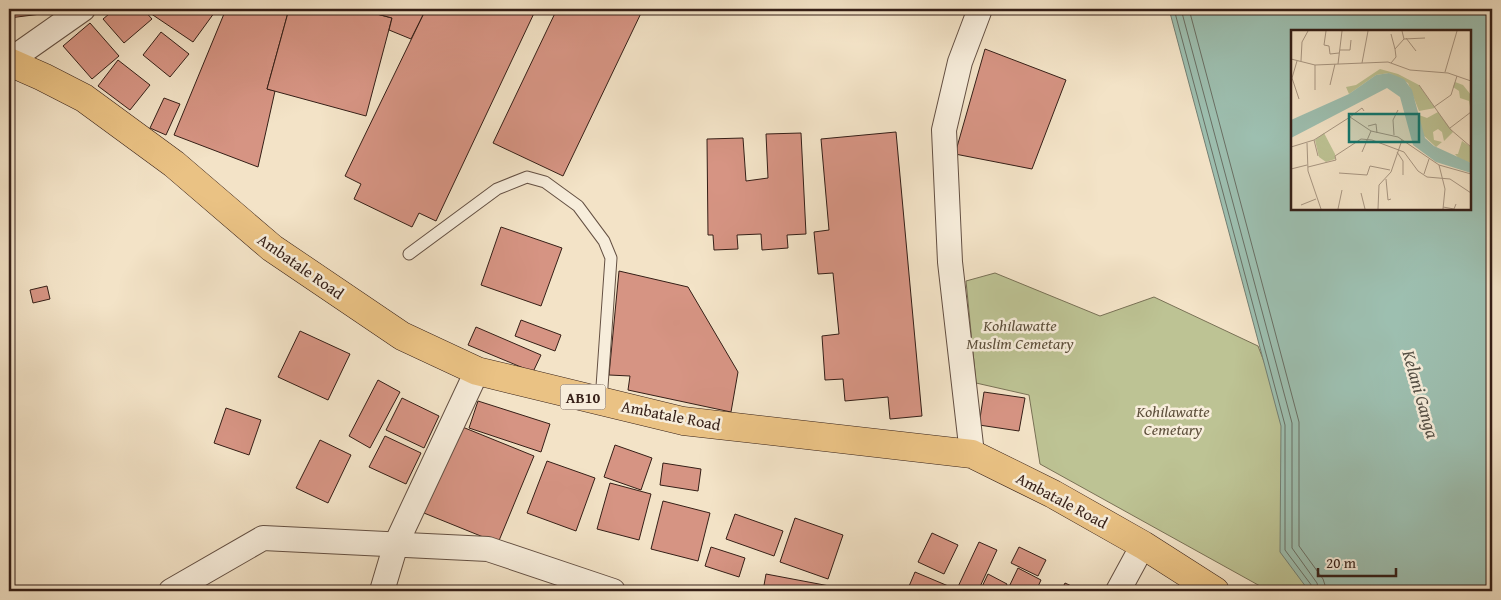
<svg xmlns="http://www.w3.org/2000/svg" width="1501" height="600" font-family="'Gentium Book Plus',serif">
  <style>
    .green { fill: #bdc394; stroke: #797156 }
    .water { fill: #9dbfb0; stroke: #737f73; fill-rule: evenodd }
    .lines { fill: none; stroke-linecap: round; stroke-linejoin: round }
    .shore { stroke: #696f64; stroke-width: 1 }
    .building { fill: #d69483; stroke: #351f17 }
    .lane-casing { stroke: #645043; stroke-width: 13 }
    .street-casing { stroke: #645043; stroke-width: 26 }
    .primary-casing { stroke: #351f17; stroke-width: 29 }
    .lane { stroke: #f7eddb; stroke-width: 11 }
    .street { stroke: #f7eddb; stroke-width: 24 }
    .primary { stroke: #eac284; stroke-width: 28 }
    .labels { text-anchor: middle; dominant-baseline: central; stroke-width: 5; stroke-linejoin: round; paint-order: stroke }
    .shield { fill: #f7eddb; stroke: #6f5d52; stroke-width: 1 }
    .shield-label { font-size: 15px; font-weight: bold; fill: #351f17 }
    .street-label { font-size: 16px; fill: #351f17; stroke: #f7eddb }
    .park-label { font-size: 16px; font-style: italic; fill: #5e503c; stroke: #f7eddb }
    .water-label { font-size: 18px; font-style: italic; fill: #544f45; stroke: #f7eddb }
    .inset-road { fill: none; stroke: #a79581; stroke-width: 1 }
    .view { fill: #0f766e; fill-opacity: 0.15; stroke: #0f766e; stroke-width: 2.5 }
    .inset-edge { fill: none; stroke: #351f17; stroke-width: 2.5 }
  </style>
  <rect width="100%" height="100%" fill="#f3e3c7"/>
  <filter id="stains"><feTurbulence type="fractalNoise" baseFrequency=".004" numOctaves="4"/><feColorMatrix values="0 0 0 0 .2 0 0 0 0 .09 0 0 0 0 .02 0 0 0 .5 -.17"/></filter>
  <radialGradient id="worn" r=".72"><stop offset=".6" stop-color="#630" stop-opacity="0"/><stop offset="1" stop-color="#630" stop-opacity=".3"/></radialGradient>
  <polygon class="green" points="995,273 1100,316 1154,297 1258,346 1287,421 1314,591 1269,591 1040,464 1029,395 976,383 966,281"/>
  <path class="water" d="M1169 9H1492V591H1309L1280 552 1281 426ZM1292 31H1470V209H1292Z"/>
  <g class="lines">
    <g class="shore">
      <polyline points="1174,9 1285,425 1285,550 1312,586 1313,591"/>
      <polyline points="1181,9 1292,423 1292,548 1317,583 1319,591"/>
      <polyline points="1189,9 1299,422 1299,546 1323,579 1327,591"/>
    </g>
  </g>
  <g class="building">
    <polygon points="9,9 41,9 41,14 9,18"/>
    <polygon points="115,9 143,9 152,19 124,43 103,19"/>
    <polygon points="144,9 217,9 193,42"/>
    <polygon points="226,9 289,9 267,89 275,91 258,167 174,135"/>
    <polygon points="289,9 357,9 392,18 366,116 267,89"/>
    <polygon points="359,9 426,9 411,39 389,30 392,18"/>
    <polygon points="426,9 536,9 436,221 419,213 412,227 354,199 361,184 345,176"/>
    <polygon points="557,9 643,9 563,176 493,143"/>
    <polygon points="90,23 119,56 92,79 63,46"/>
    <polygon points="161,32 189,54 170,77 143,55"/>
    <polygon points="985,49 1066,80 1032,169 955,154"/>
    <polygon points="118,60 150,85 130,110 98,86"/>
    <polygon points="164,98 180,104 166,135 150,128"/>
    <polygon points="896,132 922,416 890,419 888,397 845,401 843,379 825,380 822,336 839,334 833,273 818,274 814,232 829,230 821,139"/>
    <polygon points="801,133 806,234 787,235 788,248 762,250 761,234 737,235 738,249 714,250 713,235 708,235 707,139 743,138 746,181 768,178 766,134"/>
    <polygon points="501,227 562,248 541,306 481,285"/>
    <polygon points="619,271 688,287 738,372 731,412 628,390 630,376 609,375"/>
    <polygon points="47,286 50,299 33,303 30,290"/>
    <polygon points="521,320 561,335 555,351 515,336"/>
    <polygon points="476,327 541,355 533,372 468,345"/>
    <polygon points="300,331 350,354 328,400 278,377"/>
    <polygon points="378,380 400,392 370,448 349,436"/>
    <polygon points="984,392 1025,398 1019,431 979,425"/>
    <polygon points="402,398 439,416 424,448 386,430"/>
    <polygon points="478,401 550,424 541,452 469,428"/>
    <polygon points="226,408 261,420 249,455 214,443"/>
    <polygon points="455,424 534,456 498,543 419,511"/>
    <polygon points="385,436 421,453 406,484 369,467"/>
    <polygon points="320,440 351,455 328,503 296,488"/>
    <polygon points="615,445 652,458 641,490 604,477"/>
    <polygon points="547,461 595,478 576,531 527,513"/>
    <polygon points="663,463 701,469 698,491 660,485"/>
    <polygon points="610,483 651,494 639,540 597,529"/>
    <polygon points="663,501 710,513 698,561 651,549"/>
    <polygon points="735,514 783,531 774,556 726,539"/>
    <polygon points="795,518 843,535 828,579 780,562"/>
    <polygon points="932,533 958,545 944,574 918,562"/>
    <polygon points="979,542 997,550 978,591 956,591"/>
    <polygon points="711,547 745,558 739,577 705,566"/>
    <polygon points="1019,547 1046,560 1038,576 1011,563"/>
    <polygon points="1018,568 1041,580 1036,591 1007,591"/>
    <polygon points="915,572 953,588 952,591 907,591"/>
    <polygon points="766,574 840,588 839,591 763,591"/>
    <polygon points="988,574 1007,584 1004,591 980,591"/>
    <polygon points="1065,583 1082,591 1061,591"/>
  </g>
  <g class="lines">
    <defs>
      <polyline id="lane" points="409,254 497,189 527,177 545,182 578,206 604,241 611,258 601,401"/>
      <g id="street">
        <polyline points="9,61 83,9"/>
        <polyline points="972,454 950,262 944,130 960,62 980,9"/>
        <polyline points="171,591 263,538 488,549 613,591"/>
        <polyline points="382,591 396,544 477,371"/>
        <polyline points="1118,591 1143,545"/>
      </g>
      <polyline id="primary" points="9,62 43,77 84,98 174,164 272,248 402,336 477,371 683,421 972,454 1053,494 1143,545 1215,591"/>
    </defs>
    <use href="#lane" class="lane-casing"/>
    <use href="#street" class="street-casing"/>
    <use href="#primary" class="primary-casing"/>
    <use href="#lane" class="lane"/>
    <use href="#street" class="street"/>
    <use href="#primary" class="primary"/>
  </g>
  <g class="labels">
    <rect class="shield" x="560.5" y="384.5" width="45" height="25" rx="4"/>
    <g class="shield-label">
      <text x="583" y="397">AB10</text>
    </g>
    <g class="street-label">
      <text transform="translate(301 266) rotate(35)">Ambatale Road</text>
      <text transform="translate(671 415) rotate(11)">Ambatale Road</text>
      <text transform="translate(1062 500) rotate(28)">Ambatale Road</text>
    </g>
    <g class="park-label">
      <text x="1020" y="325">Kohilawatte<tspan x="1020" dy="18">Muslim Cemetary</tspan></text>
      <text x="1173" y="411">Kohilawatte<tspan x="1173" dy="18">Cemetary</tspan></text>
    </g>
    <g class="water-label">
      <text transform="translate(1421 394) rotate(74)">Kelani Ganga</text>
    </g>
  </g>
  <g transform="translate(1291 30)">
    <rect width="180" height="180" fill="#f3e3c7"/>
    <path d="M89 39 107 44 128 55 144 78 128 81 117 53 98 43 85 45 58 64 55 57 65 55ZM164 52 172 55 180 65V82L178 71 169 68 168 61 162 57ZM147 82 162 102 153 111 151 102 147 99 142 102 143 110 151 112 145 117 130 103 128 85 136 88ZM33 103 44 124V129L35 132 28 127 24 110ZM171 111 180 117V133L169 130 164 124H167Z" fill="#bdc394"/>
    <path d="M98 43 113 49 121 60 134 108 143 116 180 133V143L145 132 122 115 109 67 96 58 0 108V90L58 64 85 45Z" fill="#9dbfb0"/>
    <path class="inset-road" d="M35 1 33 15 38 16 39 24 48 23M100 4 104 19M115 8 125 21M113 9 134 8M49 20H59L60 10M0 29 24 35 97 32 119 40 157 43 180 51M6 31 1 48 8 69M10 31 11 12 17 1M71 33 77 1M100 33 105 27 104 19 113 9 111 1M47 34 51 1M24 35V60M154 42 166 1M39 55 44 34M128 55 159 99 180 117M143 77 160 65 166 46M59 87 71 78 73 81M77 96 85 94 86 103M159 98 180 82M103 105 102 90 107 80M23 110 27 126M16 113 17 141 30 179M0 117 23 110 59 87 80 101 107 107 148 135 180 144M71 122 80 101M106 122 112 131V145M148 135 154 159 152 179M17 137 45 130 44 126 70 109 81 110 113 122 127 141 136 147 159 149 180 163M0 139 16 135M48 143 76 145 79 136 99 140M133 144 138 129M95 149 97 170 100 169M70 163 74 179M10 175 25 169M152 177 163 179 165 174M47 179 51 160M87 179 88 155 100 142 111 110"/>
    <path class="view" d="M58 84H128V112H58Z"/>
    <rect width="180" height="180" class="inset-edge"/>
  </g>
  <rect width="1501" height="600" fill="none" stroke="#f3e3c7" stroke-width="30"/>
  <rect x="10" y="10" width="1481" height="580" fill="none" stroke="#351f17" stroke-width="2.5"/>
  <rect x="15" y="15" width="1471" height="570" fill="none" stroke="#351f17"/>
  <path d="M1318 568v8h78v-8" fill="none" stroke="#351f17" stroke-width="2.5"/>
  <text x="1326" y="568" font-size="15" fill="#351f17" stroke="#f7eddb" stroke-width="4" paint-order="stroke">20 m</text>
  <rect width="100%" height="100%" filter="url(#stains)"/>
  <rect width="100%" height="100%" fill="url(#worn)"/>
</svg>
